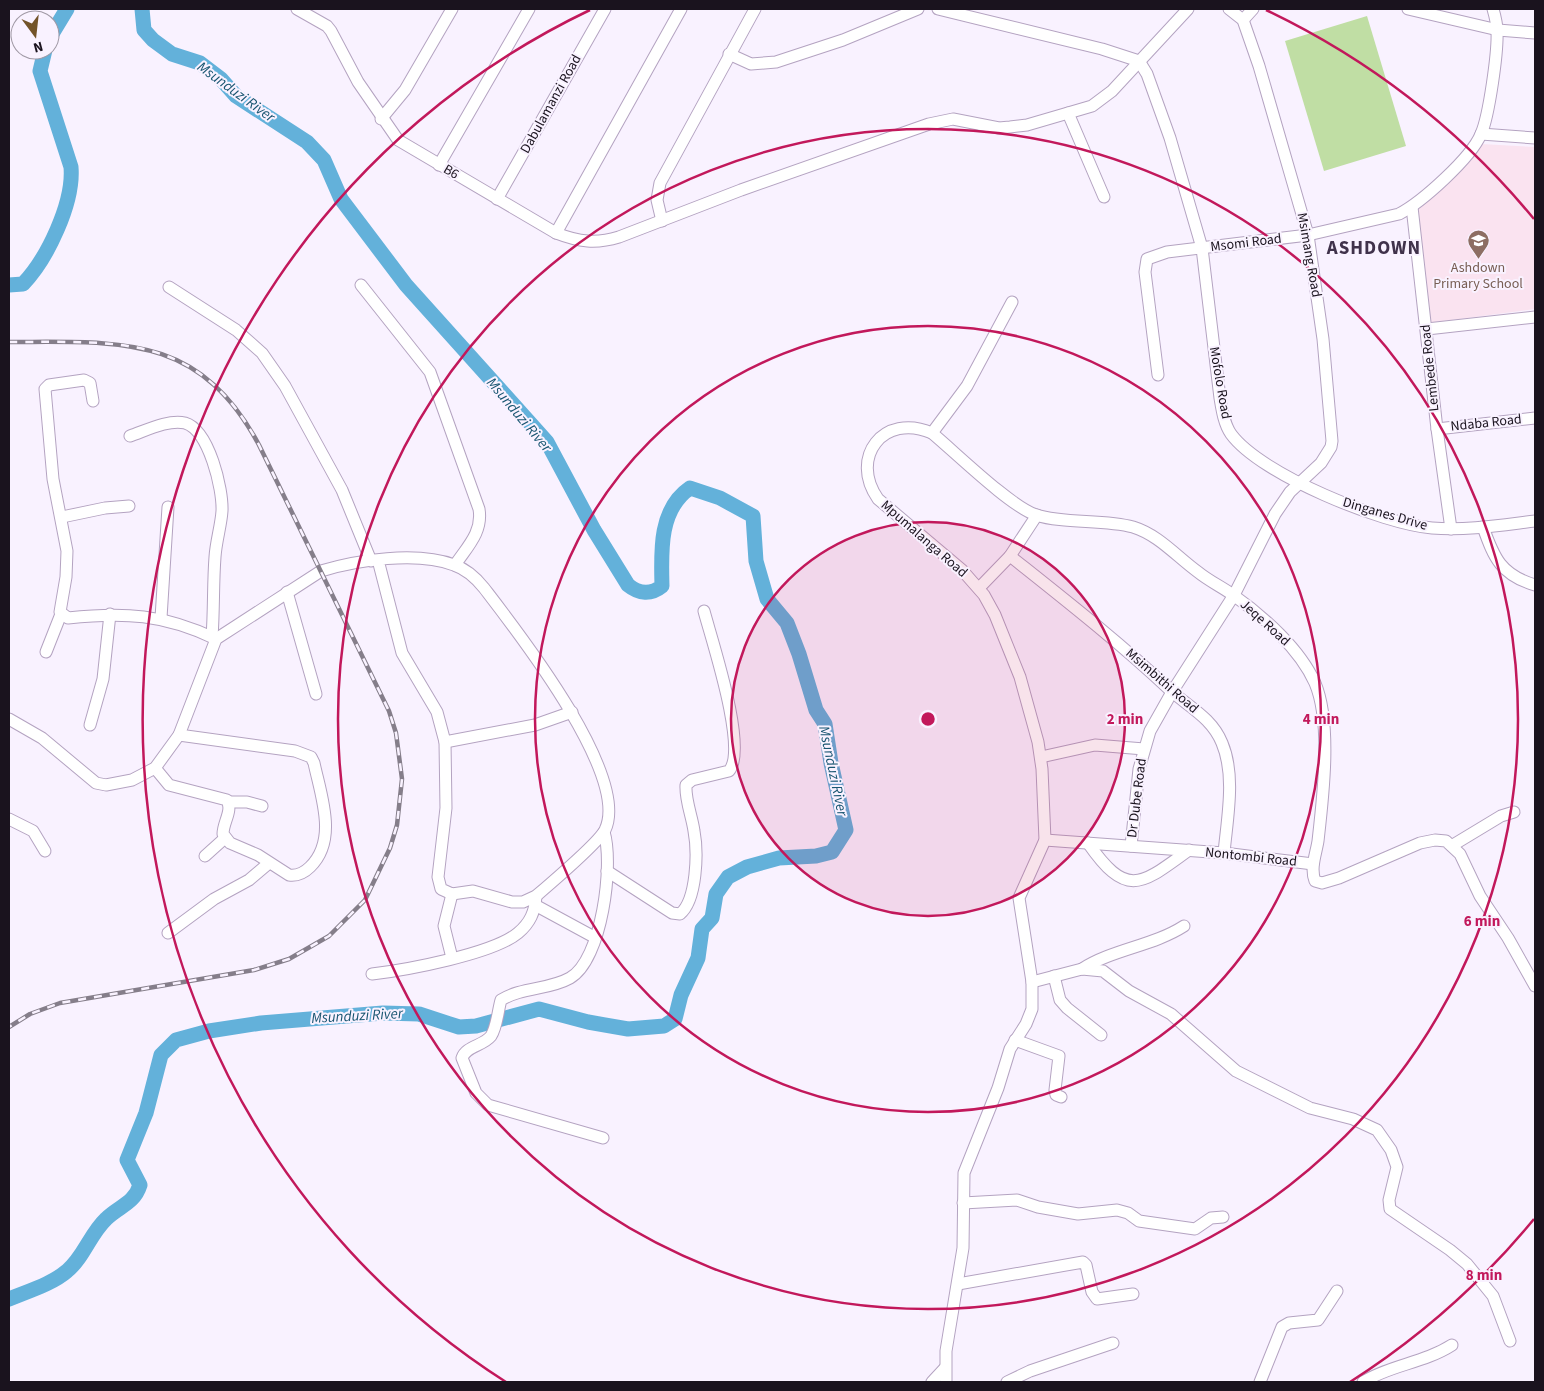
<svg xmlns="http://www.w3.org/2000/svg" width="1544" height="1391" font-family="'Source Sans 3',sans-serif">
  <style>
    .education { fill: #fae3f0 }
    .garden { fill: #c0dea4 }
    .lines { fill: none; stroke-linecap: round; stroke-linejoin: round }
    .river { stroke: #63b1da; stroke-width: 15 }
    .minor-casing { stroke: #b4a3c1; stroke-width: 13 }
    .minor { stroke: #fff; stroke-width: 11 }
    .rail-casing { stroke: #857e8a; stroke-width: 4.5 }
    .rail { stroke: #f9f2ff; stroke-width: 2.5; stroke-dasharray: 8; stroke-linecap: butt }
    .ring { fill: none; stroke: #c2185b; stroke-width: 2.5 }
    .labels { text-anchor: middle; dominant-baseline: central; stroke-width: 4; stroke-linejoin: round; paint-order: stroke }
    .street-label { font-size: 14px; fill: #1a131e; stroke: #f9f2ff }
    .education-label { font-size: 14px; fill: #785e54; stroke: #f9f2ff }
    .water-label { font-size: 15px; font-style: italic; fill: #185571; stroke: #f9f2ff }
    .district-label { font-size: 19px; font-weight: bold; letter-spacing: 1px; fill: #40324b; stroke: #f9f2ff }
    .centre { fill: #c2185b; stroke: #f9f2ff; stroke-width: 2.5 }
    .ring-label { font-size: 15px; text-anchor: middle; font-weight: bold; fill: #c2185b; stroke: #f9f2ff; stroke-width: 4; stroke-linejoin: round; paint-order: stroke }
  </style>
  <rect width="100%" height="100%" fill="#f9f2ff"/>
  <polygon class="education" points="1481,144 1535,147 1535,309 1429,323 1415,209"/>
  <polygon class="garden" points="1367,16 1406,146 1324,171 1285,41"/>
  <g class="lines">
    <g class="river">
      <polyline points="50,37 67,9"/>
      <path d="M9 285 23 284C47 259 74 203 71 167L40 71 45 50"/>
      <path d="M9 1299C28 1291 52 1284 67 1271 84 1257 90 1234 106 1219 119 1206 134 1204 140 1185L127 1160 146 1113 161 1055 176 1040 209 1031 261 1023 383 1013 419 1014 459 1027 476 1026 539 1009 588 1022 628 1029 664 1026 675 1019 681 995 698 958 702 929 712 918 716 894 728 877 747 867 779 858 816 856 832 852 846 830 831 763 825 724 816 710 799 654 787 623 767 599 756 561 753 516 720 498 690 488C659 509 661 551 662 586 651 595 639 594 628 585L594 530 547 442 406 285 341 199 324 160 307 142 236 96 221 79 200 63 172 54 153 40 144 30 142 9"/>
    </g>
    <defs>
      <g id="minor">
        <path d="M297 9 327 26 331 31 358 82 398 140 556 233C579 242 596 244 619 237L741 190 929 124 953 119 999 128 1010 127 1027 125 1092 106 1112 91 1188 9"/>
        <polyline points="938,9 1102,49 1139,61"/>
        <polyline points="1408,9 1498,30 1535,33"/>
        <polyline points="1243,20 1253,9"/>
        <polyline points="729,54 751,64 776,62 843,40 918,9"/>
        <path d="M1139 61 1147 74 1170 138 1202 248 1220 398C1222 410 1224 424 1231 434 1261 475 1383 524 1432 528 1466 531 1502 525 1535 521"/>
        <polyline points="1068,113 1104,197"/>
        <polyline points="381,119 405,90 452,9"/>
        <polyline points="1481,134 1535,138"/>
        <polyline points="439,165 529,9"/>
        <polyline points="497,199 605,9"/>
        <polyline points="1412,207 1437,429 1451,529"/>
        <polyline points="662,221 657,200 660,183 755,9"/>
        <polyline points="556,233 681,9"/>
        <path d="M361 285 430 372 479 509C483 532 467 547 455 565"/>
        <polyline points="169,287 236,330 262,353 285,386 342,490 371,561"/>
        <polyline points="1427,329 1535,317"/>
        <path d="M1158 375 1145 272 1147 259 1167 252 1308 235 1399 214C1422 202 1471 158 1481 134 1489 116 1498 52 1497 31 1497 24 1495 16 1493 9"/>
        <path d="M93 401 90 383 84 380 49 385 45 389 53 479 67 551 66 577 60 612 68 618C124 612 164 614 216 639"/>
        <polyline points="1437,429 1535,418"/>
        <path d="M932 433C956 453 1010 506 1036 515 1064 524 1104 519 1133 527 1159 535 1177 557 1198 572 1209 581 1222 587 1233 595 1263 616 1300 649 1315 683 1332 723 1323 797 1318 841 1316 854 1310 868 1315 881L1322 883 1339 878 1420 843 1435 840 1446 841 1460 854 1480 896 1508 938 1535 986"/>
        <path d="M130 436C145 431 168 419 185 423 209 430 223 489 222 511 221 526 216 541 215 557 213 583 214 610 212 637"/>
        <polyline points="62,517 105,508 129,506"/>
        <path d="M1483 527C1494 558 1501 575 1535 585"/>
        <path d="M1010 556C1064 599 1119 642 1170 690 1189 707 1212 718 1222 743 1236 776 1227 819 1224 853"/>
        <polyline points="979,588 1010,556 1037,515"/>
        <polyline points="287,592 316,694"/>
        <polyline points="161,618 168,507"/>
        <polyline points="46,652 61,614"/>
        <path d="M9 719 42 738 96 783 106 785 132 780 155 768 179 735 216 639 321 571C357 560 417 551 454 565 466 569 476 578 484 588 517 631 631 776 605 830 598 843 550 884 536 896L523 902H512L473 891 452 894 441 889 438 877 446 808 445 742 437 712 402 653 378 560"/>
        <polyline points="90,725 103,679 110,614"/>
        <polyline points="445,742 535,725 572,712"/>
        <polyline points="1041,757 1095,745 1144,749"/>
        <path d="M155 768 169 785 227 800C233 811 223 822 223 834L230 843 258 855 289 875C297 876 304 873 310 867 338 840 321 796 314 763L311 757 295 751 179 735"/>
        <polyline points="228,802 247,802 262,806"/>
        <polyline points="9,819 33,831 45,851"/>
        <polyline points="1045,840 1224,853 1313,864"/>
        <path d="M1088 843C1127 899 1141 885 1189 850"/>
        <polyline points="1453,845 1501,816 1514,812"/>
        <polyline points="1131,846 1139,769 1150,731 1172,692 1234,595 1275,514 1290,492 1321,463 1331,447 1332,441 1323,339 1308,235 1259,66 1243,20 1229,9"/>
        <polyline points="205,856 225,838"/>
        <path d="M607 871 672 913 680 914C697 900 698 852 694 831 692 816 685 800 686 785L692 780 729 771C748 749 712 641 704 611"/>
        <polyline points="535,905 594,937"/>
        <polyline points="168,933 214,899 249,880 269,863"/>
        <polyline points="452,958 444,926 452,894"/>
        <path d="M1082 969C1113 949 1153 946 1184 926"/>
        <path d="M372 974C406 970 493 954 518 933 530 923 535 912 536 896"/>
        <polyline points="1054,976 1060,1000 1067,1008 1101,1035"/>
        <polyline points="1032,982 1082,969 1103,971 1129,991 1171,1014 1236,1071 1310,1108 1353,1119 1377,1130 1391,1150 1397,1167 1389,1200 1390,1209 1450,1250 1467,1264 1493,1296 1510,1341"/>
        <polyline points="1015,1040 1059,1056 1055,1090 1056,1095 1061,1097"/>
        <path d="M603 1138 488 1105 476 1093 462 1058C466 1046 483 1046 491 1036 497 1027 498 1010 501 1000 522 987 549 990 570 978 602 960 614 864 604 832"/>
        <polyline points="963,1203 1017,1200 1038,1207 1078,1214 1117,1210 1128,1213 1139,1221 1195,1229 1211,1218 1223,1217"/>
        <polyline points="958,1284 1083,1262 1086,1265 1092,1292 1097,1299 1133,1294"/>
        <polyline points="932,1382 945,1368"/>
        <path d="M946 1382V1351L963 1248 964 1173 998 1088 1010 1049 1026 1024 1032 1009V982L1019 898 1045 840 1042 769 1038 742 1020 677 995 615 984 595 962 570 878 499C849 458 883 412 932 433L967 386 1012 302"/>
        <polyline points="1007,1382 1030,1371 1113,1343"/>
        <polyline points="1260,1382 1282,1327 1289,1323 1318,1320 1337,1291"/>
        <path d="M1363 1382C1390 1365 1424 1363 1452 1345"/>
      </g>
    </defs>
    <use href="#minor" class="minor-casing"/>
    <use href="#minor" class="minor"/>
    <defs>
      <path id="rail" d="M9 342C120 342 199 333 259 445L389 711 396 733 402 779 397 825 390 848 365 900 329 936 289 959 254 970 60 1003 30 1014 9 1027"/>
    </defs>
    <use href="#rail" class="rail-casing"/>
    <use href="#rail" class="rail"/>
  </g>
  <circle cx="928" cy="719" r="197" fill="#c2185b" fill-opacity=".12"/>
  <g class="ring">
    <circle cx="928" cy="719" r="197"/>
    <circle cx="928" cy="719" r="393"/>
    <circle cx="928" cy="719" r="590"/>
    <path d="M1534 1219A786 786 0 0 1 1350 1382M506 1382A786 786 0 0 1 590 10M1266 10A786 786 0 0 1 1534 219"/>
  </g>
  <defs>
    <symbol id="school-pin" viewBox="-11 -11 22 30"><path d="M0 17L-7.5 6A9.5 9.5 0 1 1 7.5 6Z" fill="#8d6e63" stroke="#f9f2ff"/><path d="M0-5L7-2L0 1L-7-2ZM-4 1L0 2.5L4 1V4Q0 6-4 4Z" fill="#fff"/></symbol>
  </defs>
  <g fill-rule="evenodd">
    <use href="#school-pin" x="1466" y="228" width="25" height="34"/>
  </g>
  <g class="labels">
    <g class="street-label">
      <text transform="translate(551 104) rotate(-61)">Dabulamanzi Road</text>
      <text transform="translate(451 172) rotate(30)">B6</text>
      <text transform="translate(1246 243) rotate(-7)">Msomi Road</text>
      <text transform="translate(1309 255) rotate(80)">Msimang Road</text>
      <text transform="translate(1430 368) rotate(-96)">Lembede Road</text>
      <text transform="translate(1220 383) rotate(80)">Mofolo Road</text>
      <text transform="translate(1486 423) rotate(-6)">Ndaba Road</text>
      <text transform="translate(1385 514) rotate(16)">Dinganes Drive</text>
      <text transform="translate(924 539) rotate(41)">Mpumalanga Road</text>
      <text transform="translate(1265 623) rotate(42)">Jeqe Road</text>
      <text transform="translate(1162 681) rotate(41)">Msimbithi Road</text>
      <text transform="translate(1137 798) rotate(-83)">Dr Dube Road</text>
      <text transform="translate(1251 857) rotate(6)">Nontombi Road</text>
    </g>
    <g class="education-label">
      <text x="1478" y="268">Ashdown<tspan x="1478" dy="16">Primary School</tspan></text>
    </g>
    <g class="water-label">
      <text transform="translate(236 92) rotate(36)">Msunduzi River</text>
      <text transform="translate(519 415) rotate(50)">Msunduzi River</text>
      <text transform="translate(833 771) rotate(78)">Msunduzi River</text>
      <text transform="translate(357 1016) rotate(-3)">Msunduzi River</text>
    </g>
    <g class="district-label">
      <text x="1374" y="248">ASHDOWN</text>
    </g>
  </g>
  <circle cx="928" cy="719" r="8" class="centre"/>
  <g class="ring-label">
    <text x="1125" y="724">2 min</text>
    <text x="1321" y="724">4 min</text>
    <text x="1482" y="926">6 min</text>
    <text x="1484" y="1280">8 min</text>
  </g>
  <rect width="1544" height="1391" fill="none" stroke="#1a131e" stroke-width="20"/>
  <g transform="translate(35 35) rotate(165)"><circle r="24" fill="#f9f2ff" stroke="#a099a5"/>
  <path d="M0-4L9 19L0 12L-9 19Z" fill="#735329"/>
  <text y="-8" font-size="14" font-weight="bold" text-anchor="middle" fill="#1a131e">N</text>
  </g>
</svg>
